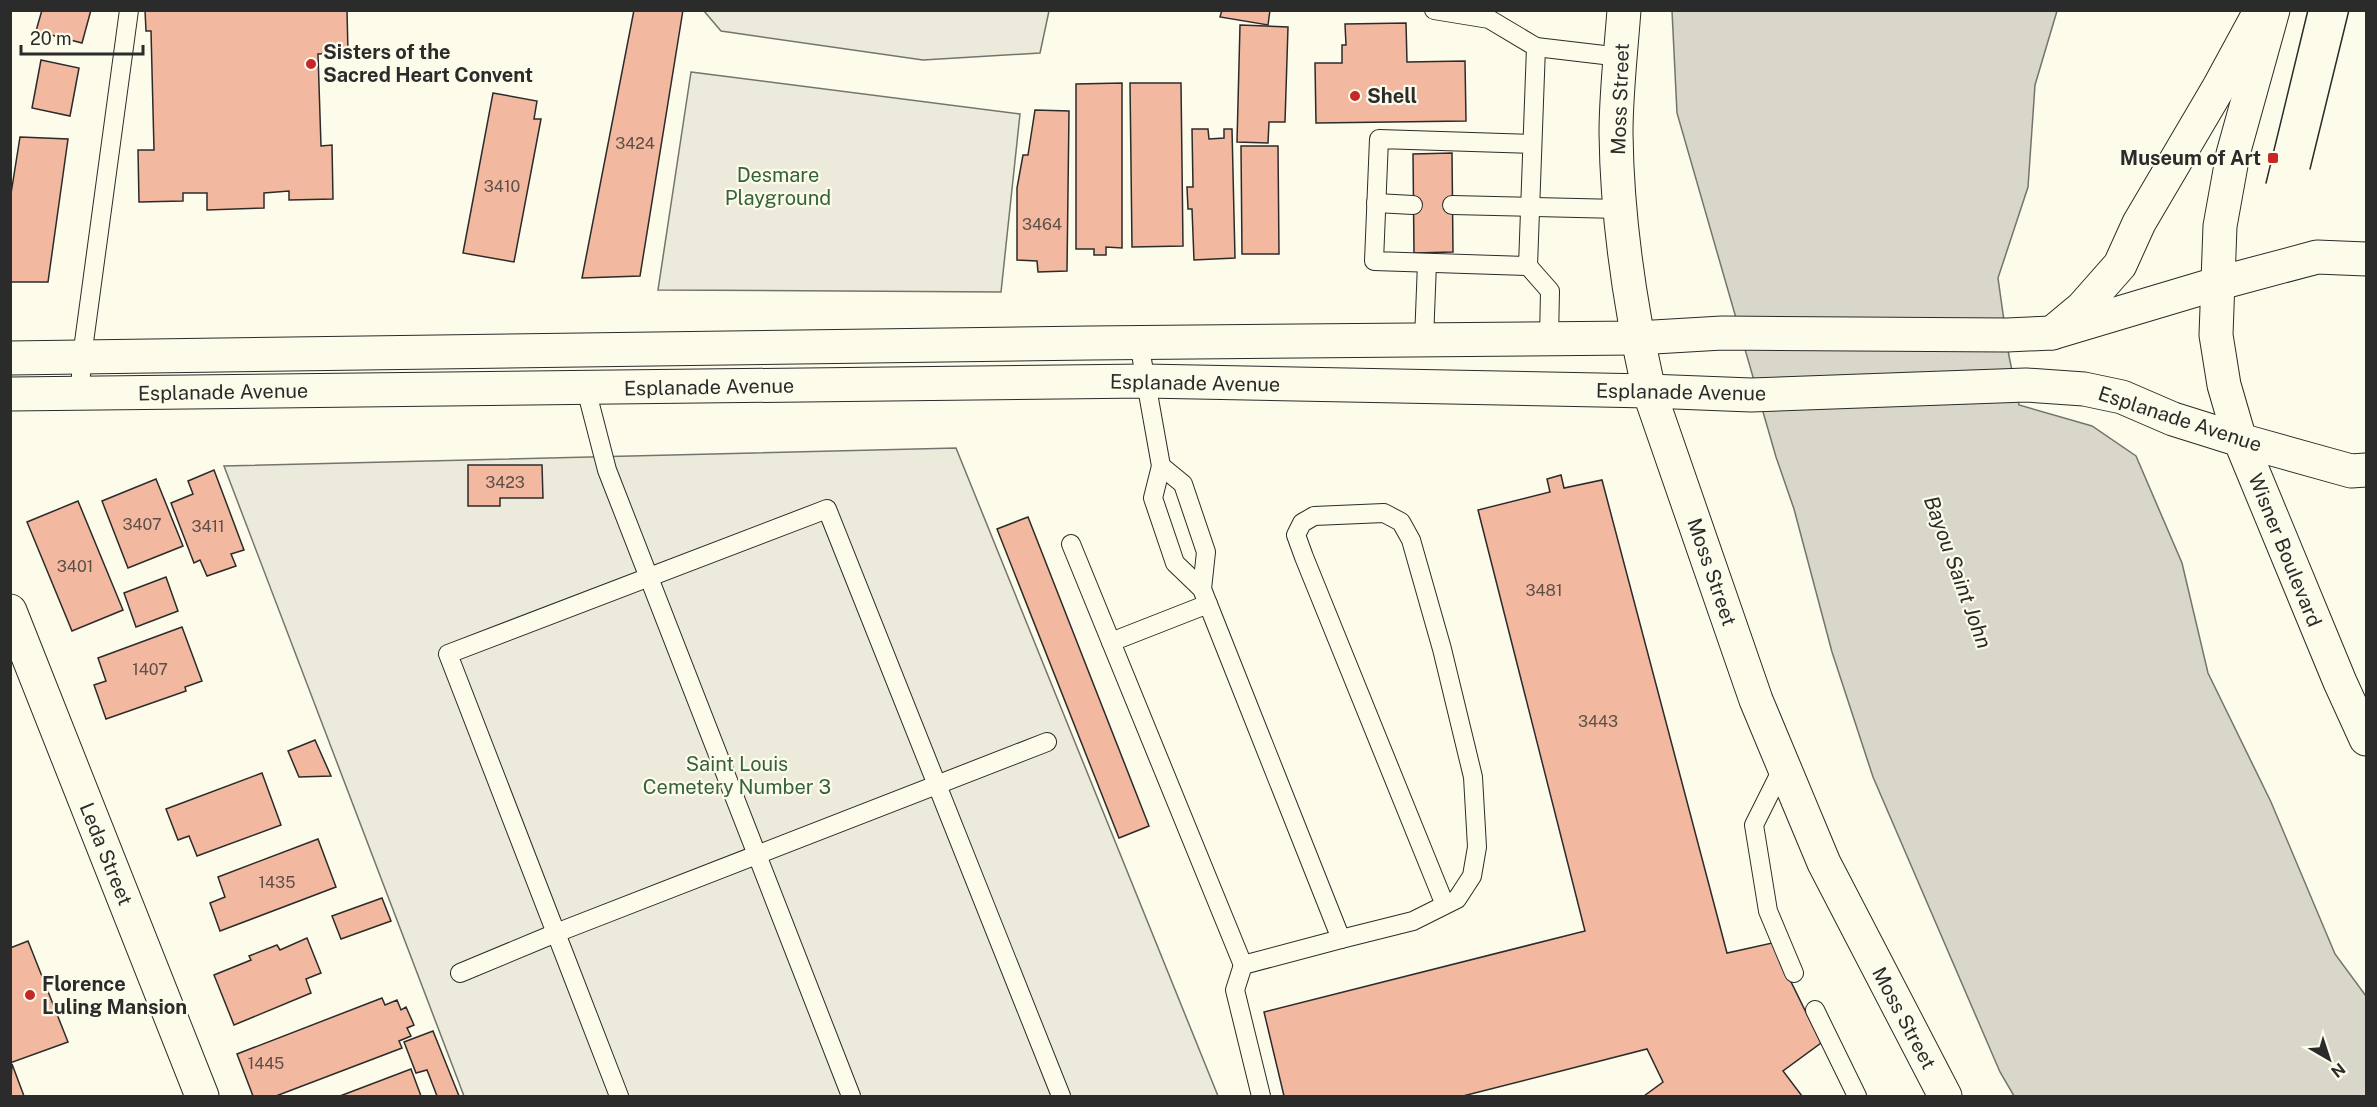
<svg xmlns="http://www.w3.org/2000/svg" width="2377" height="1107" font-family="'Public Sans',sans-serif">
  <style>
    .green { fill: #ecebdb; stroke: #74746e; stroke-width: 1.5 }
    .water { fill: #d8d7c9; stroke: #74746e; stroke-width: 1.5 }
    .building { fill: #f2b8a0; stroke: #2b2b2b; stroke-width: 1.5 }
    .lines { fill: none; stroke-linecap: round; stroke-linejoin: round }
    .service-casing { stroke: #2b2b2b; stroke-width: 20 }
    .minor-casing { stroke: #2b2b2b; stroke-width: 35 }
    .tertiary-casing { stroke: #2b2b2b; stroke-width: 35 }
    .secondary-casing { stroke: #2b2b2b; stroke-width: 35 }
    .service { stroke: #fdfbea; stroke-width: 18 }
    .minor { stroke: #fdfbea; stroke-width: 33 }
    .tertiary { stroke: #fdfbea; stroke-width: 33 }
    .secondary { stroke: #fdfbea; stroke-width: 33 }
    .tram { stroke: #2b2b2b; stroke-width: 1.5 }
    .poi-dot { fill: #c62828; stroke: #fdfbea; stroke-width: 2 }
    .labels { text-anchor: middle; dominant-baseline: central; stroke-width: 4.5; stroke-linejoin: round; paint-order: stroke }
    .number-label { font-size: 16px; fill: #5d4e48 }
    .poi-label { font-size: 20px; font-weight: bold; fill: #2b2b2b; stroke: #fdfbea; text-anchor: start }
    .street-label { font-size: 20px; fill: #2b2b2b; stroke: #fdfbea }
    .park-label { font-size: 20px; fill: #34623c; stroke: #fdfbea }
    .water-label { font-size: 21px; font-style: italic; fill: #2b2b2b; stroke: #fdfbea }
  </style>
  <rect width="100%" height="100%" fill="#fdfbea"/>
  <g class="green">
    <polygon points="704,11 1049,11 1040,53 923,60 721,31"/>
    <polygon points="691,72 1020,114 1001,292 658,290"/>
    <polygon points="956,448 1218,1096 464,1096 224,466"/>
  </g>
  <polygon class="water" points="1672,11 2057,11 2035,85 2028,187 1998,278 2009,356 2019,405 2092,426 2136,456 2182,563 2208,673 2271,802 2335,954 2366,996 2366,1096 2014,1096 2000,1072 1873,777 1832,652 1794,509 1776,457 1677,113"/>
  <g class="building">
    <polygon points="42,10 91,10 82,43 36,31"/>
    <polygon points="145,10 347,10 348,53 318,54 321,146 332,145 333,199 289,200 289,191 264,193 264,208 207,210 207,193 183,193 183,201 139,202 138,150 154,150 151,31 146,31"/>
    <polygon points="634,10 683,10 640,276 582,278"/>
    <polygon points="1222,10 1270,10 1268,25 1220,17"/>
    <polygon points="1406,23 1407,62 1465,61 1466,121 1316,123 1315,63 1342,63 1342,45 1346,45 1345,24"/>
    <polygon points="1240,25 1288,27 1285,122 1269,122 1268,143 1237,142"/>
    <polygon points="41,60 79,68 70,116 32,108"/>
    <polygon points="1122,83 1122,248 1106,247 1106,255 1094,255 1094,249 1076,249 1076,84"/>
    <polygon points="1130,83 1181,83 1183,246 1132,247"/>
    <polygon points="493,93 537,101 534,119 541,119 514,262 463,253"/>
    <polygon points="1035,110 1069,111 1067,271 1038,272 1037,261 1017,260 1017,188 1023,155 1028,155"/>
    <polygon points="1192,129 1208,129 1209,139 1224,138 1224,129 1232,129 1235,258 1194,260 1192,209 1188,209 1187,187 1193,187"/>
    <polygon points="20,137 68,139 48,282 10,282 10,200"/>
    <polygon points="1241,146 1278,146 1279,254 1242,254"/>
    <polygon points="1452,153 1453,252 1414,253 1413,154"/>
    <polygon points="468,465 542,465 543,498 500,498 500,506 468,506"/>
    <polygon points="214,470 244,550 231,554 236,566 207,576 200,560 194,563 171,503 193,494 188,481"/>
    <polygon points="1561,475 1564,488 1602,480 1727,953 1772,943 1821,1043 1783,1071 1802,1096 1644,1096 1663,1082 1647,1049 1463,1096 1284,1096 1264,1012 1585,931 1478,510 1550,492 1547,479"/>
    <polygon points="156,479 183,546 128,568 102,501"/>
    <polygon points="78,501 123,610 72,631 27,522"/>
    <polygon points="1028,517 1149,826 1119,838 997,529"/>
    <polygon points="166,577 178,611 136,627 124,593"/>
    <polygon points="182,627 202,681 185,687 186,691 106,719 94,685 106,681 98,658"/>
    <polygon points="315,740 331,776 299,777 288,751"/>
    <polygon points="262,773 281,825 197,856 189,836 178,840 166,809"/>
    <polygon points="318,839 336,887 220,931 210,903 225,897 218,877"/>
    <polygon points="382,898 391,921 341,939 332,916"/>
    <polygon points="307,938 321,973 306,979 311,993 234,1025 214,975 251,960 249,956 277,945 280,950"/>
    <polygon points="28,941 68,1042 10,1063 10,948"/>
    <polygon points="382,998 385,1005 397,1000 401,1010 406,1007 414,1025 407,1028 411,1036 399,1041 402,1048 276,1096 253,1096 237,1054"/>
    <polygon points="433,1031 459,1096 437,1096 427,1070 416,1073 404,1042"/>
    <polygon points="12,1064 24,1096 10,1096"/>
    <polygon points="411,1069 421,1096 340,1096"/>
  </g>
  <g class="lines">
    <defs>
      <g id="service">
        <polyline points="1434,10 1489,19 1536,47 1621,57"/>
        <polyline points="1532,144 1379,139 1374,261 1528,266 1536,47"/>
        <polyline points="1376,203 1413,205"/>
        <polyline points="1452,205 1620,209"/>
        <polyline points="1528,266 1550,291 1549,339"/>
        <polyline points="1424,340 1427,263"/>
        <polyline points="1139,343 1161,466 1153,498 1175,563 1202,589 1341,939 1243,965 1235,990 1261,1096"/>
        <polyline points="586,389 607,470 851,1096"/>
        <polyline points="80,394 82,357 129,10"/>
        <polyline points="1161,466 1183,484 1206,552 1202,589"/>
        <polyline points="1071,544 1243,965"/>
        <polyline points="1111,642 1208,604"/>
        <polyline points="1784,765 1754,825 1768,911 1794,973"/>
        <polyline points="1341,939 1413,921 1457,899 1472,876 1477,847 1473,777 1442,649 1411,540 1401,522 1384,513 1314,516 1302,523 1296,535 1304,557 1445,905"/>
        <polyline points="460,973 556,933 1047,742"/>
        <polyline points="1815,1010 1857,1096"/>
        <polyline points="619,1096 448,654 827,509 1061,1096"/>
      </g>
      <g id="minor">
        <path d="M1624 10C1621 51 1616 93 1616 133 1617 220 1630 306 1649 391L1756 700 1824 863 1945 1096"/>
        <polyline points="10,611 202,1096"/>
      </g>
      <g id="tertiary">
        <polyline points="10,358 1090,343 1637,338 1722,333 2007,335 2052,333 2216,284"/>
        <polyline points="10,394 1145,381 1649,391 1751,395 2026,385 2084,389 2122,397 2173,419 2240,440 2340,682 2366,739"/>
      </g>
      <g id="secondary">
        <polyline points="2273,10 2233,154 2220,226 2216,335 2224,385 2240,440 2351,471 2366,470"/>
        <polyline points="2216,284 2317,257 2366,259"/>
        <polyline points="2052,333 2082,308 2120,265 2139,223 2219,87 2257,17"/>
      </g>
    </defs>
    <use href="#service" class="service-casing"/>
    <use href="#minor" class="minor-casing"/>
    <use href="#tertiary" class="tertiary-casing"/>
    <use href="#secondary" class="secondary-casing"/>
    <use href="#service" class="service"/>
    <use href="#minor" class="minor"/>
    <use href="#tertiary" class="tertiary"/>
    <use href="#secondary" class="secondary"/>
    <g class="tram">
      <polyline points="2310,169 2349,10"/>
      <polyline points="2266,183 2308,10"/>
    </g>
  </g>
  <g class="poi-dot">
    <circle cx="311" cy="64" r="6"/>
    <circle cx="1355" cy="96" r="6"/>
    <rect x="2267" y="152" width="12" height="12" rx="3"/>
    <circle cx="30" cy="995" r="6"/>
  </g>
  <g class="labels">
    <g class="number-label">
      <text x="635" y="143">3424</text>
      <text x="502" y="186">3410</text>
      <text x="1042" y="224">3464</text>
      <text x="505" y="482">3423</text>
      <text x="142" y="524">3407</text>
      <text x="208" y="526">3411</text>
      <text x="75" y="566">3401</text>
      <text x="1544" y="590">3481</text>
      <text x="150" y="669">1407</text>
      <text x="1598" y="721">3443</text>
      <text x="277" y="882">1435</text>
      <text x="266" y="1063">1445</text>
    </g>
    <g class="poi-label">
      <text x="323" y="52">Sisters of the<tspan x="323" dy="23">Sacred Heart Convent</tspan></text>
      <text x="1367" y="96">Shell</text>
      <text x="2261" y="158" text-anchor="end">Museum of Art</text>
      <text x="42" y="984">Florence<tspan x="42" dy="23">Luling Mansion</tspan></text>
    </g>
    <g class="street-label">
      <text transform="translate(1620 99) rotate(-88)">Moss Street</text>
      <text transform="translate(1195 383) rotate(1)">Esplanade Avenue</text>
      <text transform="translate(709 387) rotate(-1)">Esplanade Avenue</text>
      <text transform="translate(223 392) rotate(-1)">Esplanade Avenue</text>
      <text transform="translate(1681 392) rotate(1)">Esplanade Avenue</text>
      <text transform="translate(2180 419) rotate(18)">Esplanade Avenue</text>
      <text transform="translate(2285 550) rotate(68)">Wisner Boulevard</text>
      <text transform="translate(1712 572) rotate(71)">Moss Street</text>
      <text transform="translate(106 854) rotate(68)">Leda Street</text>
      <text transform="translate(1904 1018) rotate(62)">Moss Street</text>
    </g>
    <g class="park-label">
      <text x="778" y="175">Desmare<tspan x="778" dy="23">Playground</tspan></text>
      <text x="737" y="764">Saint Louis<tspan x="737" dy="23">Cemetery Number 3</tspan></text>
    </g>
    <g class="water-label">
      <text transform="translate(1958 572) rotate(70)">Bayou Saint John</text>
    </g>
  </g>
  <rect width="2377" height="1107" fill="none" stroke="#2b2b2b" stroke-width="24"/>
  <g transform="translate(2329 1059) rotate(141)" stroke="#fdfbea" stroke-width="4.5" paint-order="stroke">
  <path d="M0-4.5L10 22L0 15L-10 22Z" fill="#2b2b2b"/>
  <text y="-9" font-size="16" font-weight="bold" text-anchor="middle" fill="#2b2b2b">N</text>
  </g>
  <path d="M21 45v9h122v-9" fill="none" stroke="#2b2b2b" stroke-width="3"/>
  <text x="30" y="45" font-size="18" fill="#2b2b2b" stroke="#fdfbea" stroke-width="4.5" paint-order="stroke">20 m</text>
</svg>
